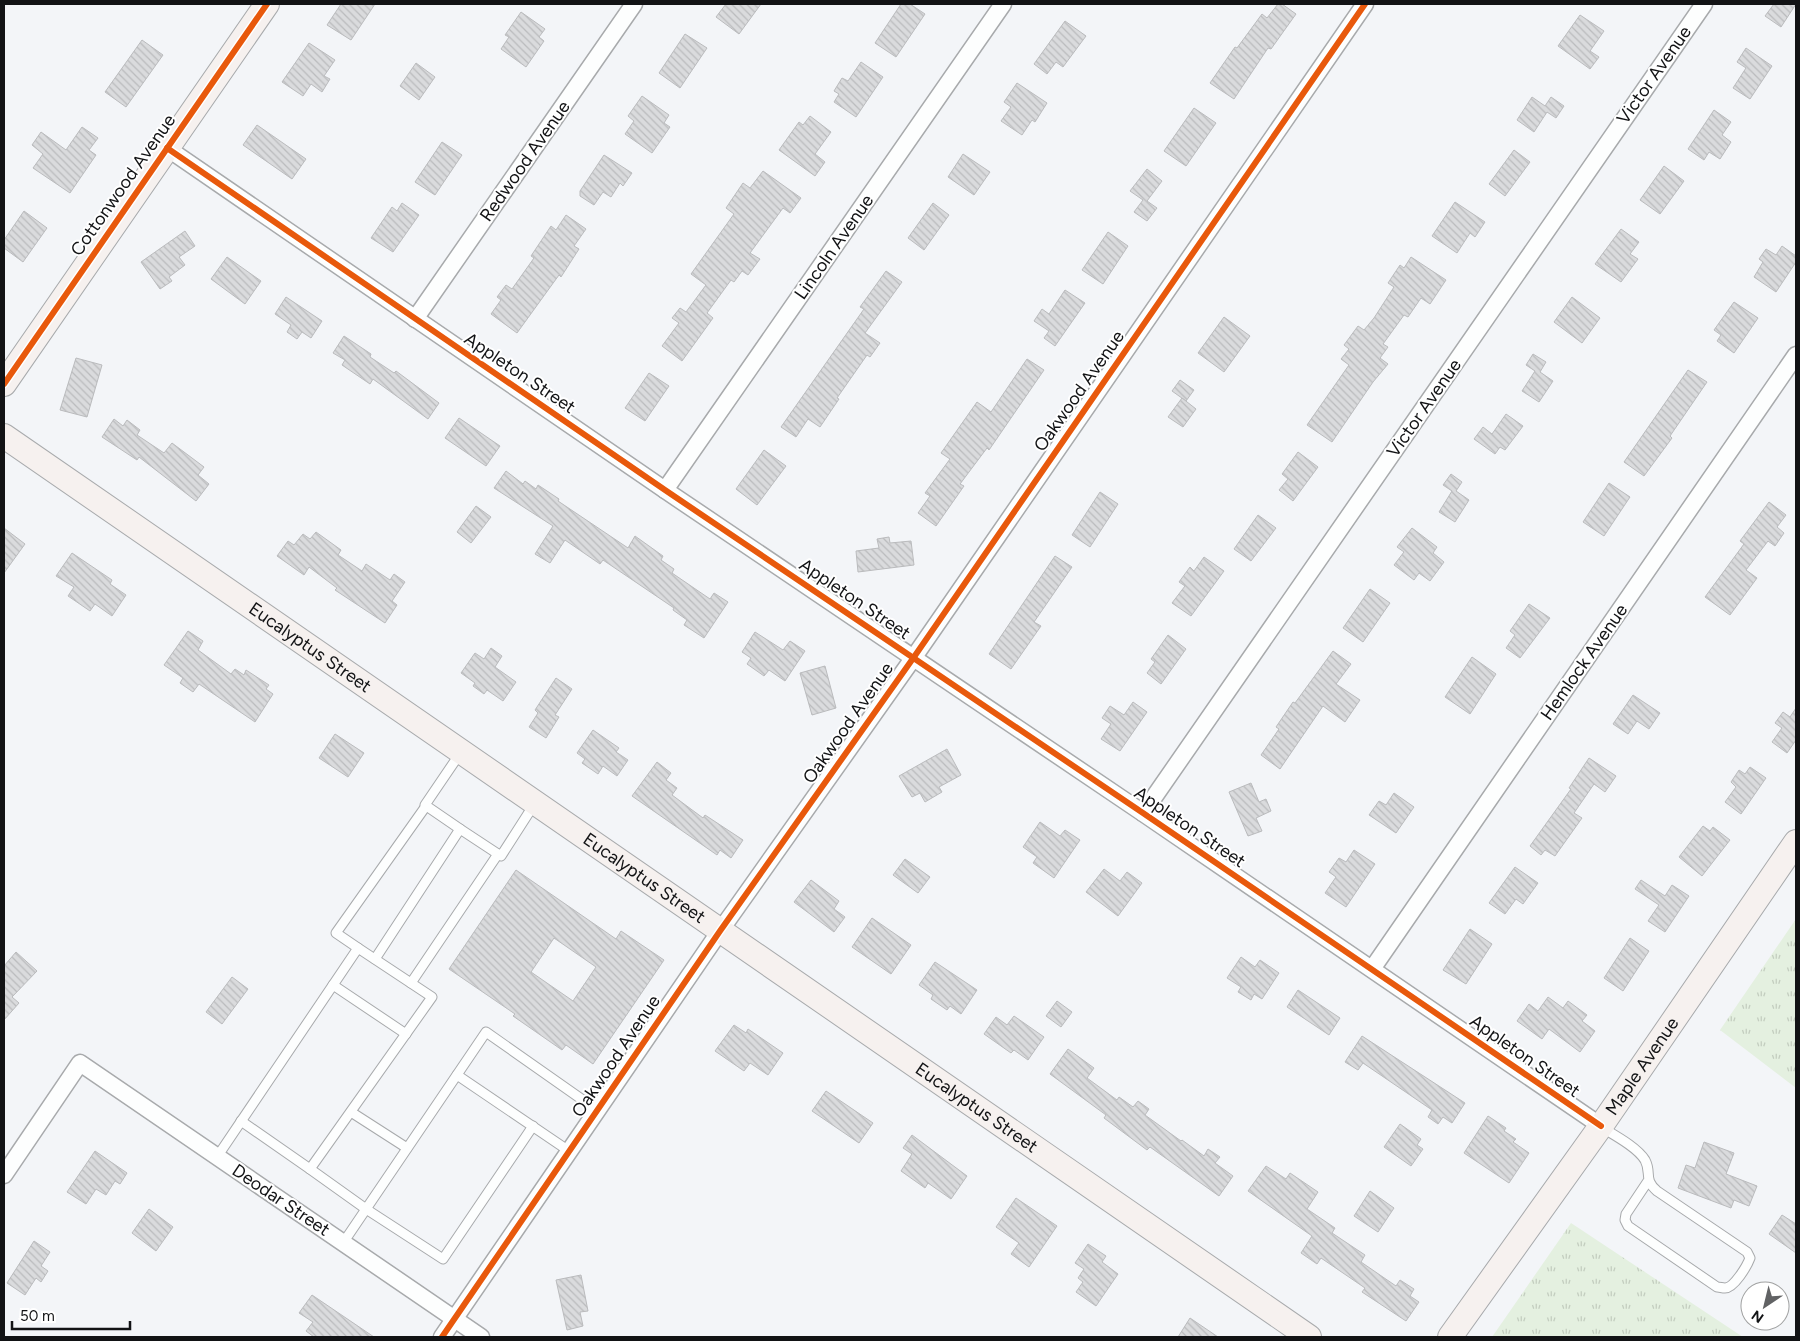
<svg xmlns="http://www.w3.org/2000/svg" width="1800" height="1341" font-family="Figtree,sans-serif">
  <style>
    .grass { fill: url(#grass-tufts) }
    .building { fill: url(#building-back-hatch); stroke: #babbbd; fill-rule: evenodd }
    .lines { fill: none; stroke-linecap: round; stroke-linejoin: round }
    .lane-casing { stroke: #a8aaac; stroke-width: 11 }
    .street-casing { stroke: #a8aaac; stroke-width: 19 }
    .secondary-casing { stroke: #a8aaac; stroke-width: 26 }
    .lane { stroke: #fdfefe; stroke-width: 9 }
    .street { stroke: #fdfefe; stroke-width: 16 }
    .secondary { stroke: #f6f1ef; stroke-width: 24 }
    .cycleway-casing { stroke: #fff; stroke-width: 9 }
    .cycleway { stroke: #e8590c; stroke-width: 6 }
    .labels { text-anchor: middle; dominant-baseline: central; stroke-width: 4; stroke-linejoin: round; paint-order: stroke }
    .street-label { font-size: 18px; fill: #121315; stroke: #fff }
  </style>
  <defs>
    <pattern id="grass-tufts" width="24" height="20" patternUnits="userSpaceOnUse" patternTransform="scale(1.25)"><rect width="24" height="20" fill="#e4f0e0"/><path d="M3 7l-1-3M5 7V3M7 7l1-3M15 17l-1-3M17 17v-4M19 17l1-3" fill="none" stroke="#c3cdbf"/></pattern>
    <pattern id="building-back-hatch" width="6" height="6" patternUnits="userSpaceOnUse" patternTransform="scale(1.25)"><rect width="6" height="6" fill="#dadbdd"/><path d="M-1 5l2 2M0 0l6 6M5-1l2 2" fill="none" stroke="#babbbd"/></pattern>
  </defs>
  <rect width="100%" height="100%" fill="#f3f5f8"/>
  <g class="grass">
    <polygon points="1796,919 1796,1088 1720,1030"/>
    <polygon points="1571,1223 1743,1337 1492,1337"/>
  </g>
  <g class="building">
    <polygon points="341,4 375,4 351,40 327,25"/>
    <polygon points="726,4 761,4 739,34 716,17"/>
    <polygon points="901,4 910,4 925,14 896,57 875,43"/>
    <polygon points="1278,4 1282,4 1296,14 1271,49 1268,48 1234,99 1210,83 1235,47 1237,48 1262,14 1267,18"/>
    <polygon points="1774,4 1796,4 1781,27 1765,16"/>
    <polygon points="521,12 545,29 539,37 544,41 526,67 501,49 509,37 505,35"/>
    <polygon points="1580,15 1604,31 1590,51 1599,57 1590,69 1558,46"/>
    <polygon points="1065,21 1086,36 1063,67 1056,62 1047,74 1034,64"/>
    <polygon points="685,34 707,48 680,88 659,73"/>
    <polygon points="142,40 163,55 126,107 105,92"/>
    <polygon points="309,43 335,60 324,76 330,79 322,92 311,84 303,96 282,82"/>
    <polygon points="1746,48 1772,66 1750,99 1733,88 1746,68 1737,62"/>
    <polygon points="861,62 883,77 856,117 834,102 839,94 834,91 842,78 848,81"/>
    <polygon points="416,63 435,77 419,100 400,86"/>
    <polygon points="1017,83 1047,103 1035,122 1032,120 1022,135 1001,121 1011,107 1004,102"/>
    <polygon points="642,96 669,115 664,123 670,127 652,153 625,134 634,121 628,116"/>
    <polygon points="1532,97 1545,106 1551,97 1564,106 1556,118 1547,112 1534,132 1517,120"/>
    <polygon points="1194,108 1216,123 1186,166 1164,151"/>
    <polygon points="1714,110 1731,122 1722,135 1731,142 1720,159 1709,152 1704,160 1688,149"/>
    <polygon points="810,116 831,132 815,154 825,162 815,176 779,150 799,122 803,125"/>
    <polygon points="257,125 306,159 292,179 243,145"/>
    <polygon points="82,127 98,138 89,150 96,155 70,193 33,168 43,154 32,145 41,132 66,150"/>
    <polygon points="442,142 462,155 435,195 415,182"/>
    <polygon points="1514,150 1530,162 1505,196 1489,184"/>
    <polygon points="963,154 990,172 974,195 948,177"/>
    <polygon points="604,155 632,173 623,186 620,183 611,197 603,192 594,205 580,196 580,191"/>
    <polygon points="1664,166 1684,181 1660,214 1640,200"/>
    <polygon points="1147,169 1162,181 1147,201 1157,208 1147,221 1134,212 1143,200 1130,191"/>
    <polygon points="763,171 801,198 790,213 783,208 750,253 760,259 748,275 742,271 734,282 731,280 707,313 713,318 682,361 662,346 679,323 672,318 680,308 686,312 706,285 691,274 734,214 726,208 743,183 750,188"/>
    <polygon points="1455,202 1485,222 1475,237 1470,233 1457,253 1432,236"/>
    <polygon points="402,203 419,215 393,252 371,238 392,207 397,211"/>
    <polygon points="933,203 949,215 924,250 908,238"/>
    <polygon points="24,211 47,228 23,262 4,248 4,240"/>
    <polygon points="566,215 586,229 574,246 579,249 561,277 559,275 517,333 491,314 501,300 497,297 506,285 512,289 534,258 531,256 551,226 556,230"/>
    <polygon points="1621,229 1639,242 1630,254 1638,259 1621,282 1595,264"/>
    <polygon points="185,231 195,246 179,257 185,265 169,277 172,281 160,289 141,262"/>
    <polygon points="1108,232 1128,246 1103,284 1082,270"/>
    <polygon points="1782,246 1796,256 1796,262 1776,292 1754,277 1763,262 1759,259 1766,249 1776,255"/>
    <polygon points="227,257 261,281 245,304 211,279"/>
    <polygon points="1411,257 1446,280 1430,304 1421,298 1408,317 1404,315 1383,344 1388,347 1380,358 1388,364 1373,382 1332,442 1307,425 1349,365 1341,359 1349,349 1344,345 1358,326 1364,330 1374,318 1394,287 1388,283 1400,265 1404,268"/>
    <polygon points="886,271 902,282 865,333 880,343 870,357 867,355 837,398 839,399 820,427 808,419 796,437 781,427 864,309 860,307"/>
    <polygon points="1065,290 1085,303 1055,346 1044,338 1049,331 1034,321 1042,309 1049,314"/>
    <polygon points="286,297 322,321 311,338 302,332 297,339 287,332 291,325 275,314"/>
    <polygon points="1572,297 1600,318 1582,343 1554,322"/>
    <polygon points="1734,302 1758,318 1734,353 1717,341 1721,335 1714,330"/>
    <polygon points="1224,317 1250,336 1224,372 1198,353"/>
    <polygon points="344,336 371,354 370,357 394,373 396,371 439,403 428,419 373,379 370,384 342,365 345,360 333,353"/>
    <polygon points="1533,354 1546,362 1540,372 1553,381 1539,402 1522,391 1535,371 1526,365"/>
    <polygon points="76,358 102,365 87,417 60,410"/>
    <polygon points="1027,359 1044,370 989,450 987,448 960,484 964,486 936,526 918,513 930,496 925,493 950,459 941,453 977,402 991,412"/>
    <polygon points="1688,370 1707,382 1670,436 1672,438 1644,476 1624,462"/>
    <polygon points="649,373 669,386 645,421 625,408"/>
    <polygon points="1180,380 1194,390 1186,401 1172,391"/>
    <polygon points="1182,398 1196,409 1183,427 1168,417"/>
    <polygon points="1506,414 1523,426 1505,450 1500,447 1495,454 1474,439 1483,427 1492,434"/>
    <polygon points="459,418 500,446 486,466 445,438"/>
    <polygon points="114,419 123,426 127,420 140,430 137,435 164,453 172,443 204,467 198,475 209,484 196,501 139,457 137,460 102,437"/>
    <polygon points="764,450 786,466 757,505 736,489"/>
    <polygon points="1298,452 1318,467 1293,501 1279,490 1288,479 1282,474"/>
    <polygon points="506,471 523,484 525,481 536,489 538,485 559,499 558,501 628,548 635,536 663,556 661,560 674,569 672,573 710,599 714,593 728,602 704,638 684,625 687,620 673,610 674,608 603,560 600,564 565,540 550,563 535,554 553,526 494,488"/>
    <polygon points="1451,474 1462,482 1456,491 1469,500 1455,522 1439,512 1452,491 1443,485"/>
    <polygon points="1609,483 1630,497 1604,536 1583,522"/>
    <polygon points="1100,492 1118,504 1090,547 1072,535"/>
    <polygon points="1769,502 1786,515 1777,527 1784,533 1775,546 1768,541 1746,570 1757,578 1730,615 1705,597 1744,544 1740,541"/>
    <polygon points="476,506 491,517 471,543 457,532"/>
    <polygon points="1258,515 1276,528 1251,561 1234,549"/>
    <polygon points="4,528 25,544 4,573"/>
    <polygon points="1412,528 1437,547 1433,553 1444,562 1430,581 1419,573 1414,580 1394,565 1404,552 1397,547"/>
    <polygon points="316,532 341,550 338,555 362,571 366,564 390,580 394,574 405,582 392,601 397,605 385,623 335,590 337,588 309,567 304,575 277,556 288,541 294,545 303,534 310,539"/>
    <polygon points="889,537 890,543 911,541 914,565 858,572 856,551 879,548 877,539"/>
    <polygon points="72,553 112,580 110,584 126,595 112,616 95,604 90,611 68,596 74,587 56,576"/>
    <polygon points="1055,556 1072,567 1034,622 1041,626 1011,669 989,654"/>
    <polygon points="1204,557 1224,571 1191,616 1172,603 1185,586 1179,582 1190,567 1194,571"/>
    <polygon points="1370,589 1390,603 1363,642 1343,628"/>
    <polygon points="1529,604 1550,618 1520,658 1506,648 1515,635 1510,631"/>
    <polygon points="188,631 203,641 198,650 231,674 235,669 244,675 246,670 269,685 266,689 273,694 255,722 199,684 193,692 180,683 183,678 164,665"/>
    <polygon points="755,632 783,650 790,641 805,651 785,681 769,670 764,676 747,664 751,658 742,652"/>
    <polygon points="1168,635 1186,649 1161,684 1147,673 1155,662 1151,659"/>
    <polygon points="491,648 502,656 495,667 516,682 503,701 487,690 484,694 473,686 475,683 461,673 475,653 484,659"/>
    <polygon points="1333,651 1351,664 1336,684 1360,700 1345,722 1323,706 1280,769 1261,755 1279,729 1276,727 1293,702 1295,703"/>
    <polygon points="1472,657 1496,674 1470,714 1445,697"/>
    <polygon points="825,666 836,708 812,715 800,673"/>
    <polygon points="556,678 572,689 555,715 559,717 546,738 529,727 538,713 535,710"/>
    <polygon points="1633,695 1660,713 1649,729 1637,721 1628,734 1613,724"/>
    <polygon points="1133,702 1147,712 1120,751 1101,739 1111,724 1102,718 1110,706 1124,715"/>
    <polygon points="1796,708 1796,740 1787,753 1772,742 1782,728 1775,723 1783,712 1790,717"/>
    <polygon points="593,730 619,748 616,752 628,760 617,776 603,766 598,774 582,763 585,759 577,753"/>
    <polygon points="335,734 364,753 348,777 319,758"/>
    <polygon points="947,749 961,775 939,787 942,792 925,802 920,793 912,797 899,776"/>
    <polygon points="1589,758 1616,776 1605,792 1594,784 1574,813 1582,818 1555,856 1545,850 1541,855 1530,846 1571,789 1569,788"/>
    <polygon points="657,762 671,773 666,780 677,788 672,795 703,818 705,815 743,840 731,858 720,850 717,855 632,796"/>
    <polygon points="1750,767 1766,778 1741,814 1725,802 1736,787 1731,782 1739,770 1745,774"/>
    <polygon points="1251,783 1259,802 1266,799 1271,811 1256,818 1262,831 1248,836 1229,792"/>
    <polygon points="1394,793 1414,807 1396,833 1369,815 1379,801 1386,805"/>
    <polygon points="1040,822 1060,836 1065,830 1080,840 1054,878 1033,863 1037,857 1023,847"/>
    <polygon points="1703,826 1710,831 1713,827 1730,840 1702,876 1679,857"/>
    <polygon points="1354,850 1375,864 1346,907 1325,893 1336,877 1329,872 1339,858 1346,862"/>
    <polygon points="905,859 930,877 918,893 893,875"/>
    <polygon points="1515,867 1538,883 1523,904 1516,899 1505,914 1489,903"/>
    <polygon points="1104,869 1120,881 1127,872 1142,883 1118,916 1086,892"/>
    <path d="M516 870 616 939 621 931 664 960 593 1064 566 1045 562 1050 513 1016 515 1014 449 969ZM554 938 596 967 573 1001 531 972Z"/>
    <polygon points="811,880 839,901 834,909 845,917 834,932 794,902"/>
    <polygon points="1641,880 1665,896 1672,885 1689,896 1665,932 1648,921 1659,905 1635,889"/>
    <polygon points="872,918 911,945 891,974 852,947"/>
    <polygon points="1470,929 1492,944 1466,984 1443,970"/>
    <polygon points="1630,938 1649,951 1623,991 1604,978"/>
    <polygon points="16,952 37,971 12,997 19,1003 4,1020 4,966"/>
    <polygon points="1241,957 1255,967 1260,960 1279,973 1262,999 1254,994 1251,1000 1238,992 1241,987 1227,978"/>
    <polygon points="935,962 977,990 961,1014 950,1006 947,1010 931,999 933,995 919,985"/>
    <polygon points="232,977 248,989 222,1024 206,1012"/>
    <polygon points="1298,990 1340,1018 1329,1035 1287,1007"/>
    <polygon points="1548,997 1563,1008 1568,1001 1587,1015 1582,1021 1595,1031 1580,1052 1549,1029 1542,1039 1517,1021 1529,1004 1538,1011"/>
    <polygon points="1057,1001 1072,1012 1061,1027 1046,1016"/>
    <polygon points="1014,1016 1044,1037 1028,1060 1014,1050 1011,1053 984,1034 996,1017 1007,1025"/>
    <polygon points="734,1025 746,1033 748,1029 783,1053 768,1075 750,1063 744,1071 715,1051"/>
    <polygon points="1362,1036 1465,1103 1452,1123 1443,1117 1438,1124 1428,1117 1432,1110 1363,1063 1358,1070 1345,1062"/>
    <polygon points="1068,1049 1094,1068 1087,1078 1117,1100 1119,1097 1133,1107 1138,1101 1149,1109 1145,1115 1181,1141 1182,1140 1204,1156 1208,1149 1220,1157 1215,1163 1233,1176 1219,1196 1150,1147 1147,1150 1104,1118 1106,1115 1050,1074"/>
    <polygon points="826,1091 873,1123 859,1143 812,1111"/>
    <polygon points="1488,1116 1506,1128 1504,1131 1516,1139 1513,1142 1529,1153 1509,1183 1464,1153"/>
    <polygon points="1400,1124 1421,1139 1417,1145 1423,1149 1411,1166 1384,1147"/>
    <polygon points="912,1135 967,1176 951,1199 928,1183 925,1188 901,1171 912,1154 903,1148"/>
    <polygon points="1704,1142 1734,1153 1726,1174 1757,1186 1749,1206 1734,1200 1731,1208 1678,1188 1686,1165 1695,1168"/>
    <polygon points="95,1151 127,1173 120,1184 115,1181 106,1195 96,1189 86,1204 67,1192"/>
    <polygon points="1266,1166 1286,1179 1290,1173 1318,1192 1307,1209 1335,1228 1332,1233 1365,1255 1361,1262 1396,1286 1400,1280 1414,1289 1410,1296 1419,1302 1406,1321 1362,1292 1365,1288 1321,1258 1317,1264 1301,1253 1312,1236 1248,1191"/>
    <polygon points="1370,1191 1394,1208 1378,1232 1354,1216"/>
    <polygon points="1016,1198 1057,1226 1029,1267 1011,1254 1019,1243 996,1227"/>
    <polygon points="149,1209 173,1227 156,1251 132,1233"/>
    <polygon points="1782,1215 1796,1224 1796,1253 1769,1234"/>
    <polygon points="34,1241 50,1252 41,1266 48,1271 41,1282 36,1278 25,1295 7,1283"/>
    <polygon points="1088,1244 1106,1256 1102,1262 1118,1274 1096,1306 1076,1292 1083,1282 1078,1278 1084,1269 1075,1263"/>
    <polygon points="581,1275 588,1311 580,1312 583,1326 567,1330 556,1280"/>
    <polygon points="312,1295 374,1337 314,1337 306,1331 313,1322 299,1313"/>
    <polygon points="1190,1318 1218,1337 1178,1337"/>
  </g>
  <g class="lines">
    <defs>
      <g id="lane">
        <polyline points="460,829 501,856 535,803"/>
        <polyline points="358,948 336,933 426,806"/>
        <polyline points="375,959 460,829 425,805 461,752"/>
        <polyline points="411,983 498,854"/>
        <polyline points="333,985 406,1034"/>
        <polyline points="457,1075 569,1151"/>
        <polyline points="351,1112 407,1148"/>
        <polyline points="241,1121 310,1169"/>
        <path d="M1601 1127C1614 1135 1637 1147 1645 1160 1652 1173 1643 1179 1657 1191L1747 1252 1750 1258C1747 1266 1734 1288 1725 1288 1722 1288 1720 1287 1717 1287L1628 1226 1625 1220 1626 1214 1648 1181"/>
        <polyline points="217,1157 358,948 432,997 310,1169 366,1209 443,1259 533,1126"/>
        <polyline points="343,1243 486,1032 597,1110"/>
      </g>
      <g id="street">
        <polyline points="167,148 665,490 1143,813 1601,1126"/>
        <polyline points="415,319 634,4"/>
        <polyline points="665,490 1003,4"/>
        <polyline points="1143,813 1704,4"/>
        <polyline points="1372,969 1796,355"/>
        <polyline points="4,1175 80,1063 481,1337"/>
        <polyline points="442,1337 720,931 914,657 1365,4"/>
      </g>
      <g id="secondary">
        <polyline points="4,384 267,4"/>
        <path id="s1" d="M4 436 1309 1337"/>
        <path id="s2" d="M1450 1337 1601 1126 1796 842"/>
      </g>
    </defs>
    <use href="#lane" class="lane-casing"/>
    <use href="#street" class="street-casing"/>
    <use href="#secondary" class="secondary-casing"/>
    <use href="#lane" class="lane"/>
    <use href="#street" class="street"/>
    <use href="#secondary" class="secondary"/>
    <defs>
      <g id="cycleway">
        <polyline points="167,148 665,490 1143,813 1601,1126"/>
        <polyline points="4,384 267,4"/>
        <polyline points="442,1337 720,931 914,657 1365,4"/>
      </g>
    </defs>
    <use href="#cycleway" class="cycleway-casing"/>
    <use href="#cycleway" class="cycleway"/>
  </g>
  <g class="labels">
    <g class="street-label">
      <text transform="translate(1654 75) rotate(-55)">Victor Avenue</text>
      <text transform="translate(525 161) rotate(-55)">Redwood Avenue</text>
      <text transform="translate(123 185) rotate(-55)">Cottonwood Avenue</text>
      <text transform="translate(834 247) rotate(-55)">Lincoln Avenue</text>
      <text transform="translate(520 373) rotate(34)">Appleton Street</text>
      <text transform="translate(1079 391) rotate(-55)">Oakwood Avenue</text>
      <text transform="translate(1424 408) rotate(-55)">Victor Avenue</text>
      <text transform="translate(855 599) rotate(34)">Appleton Street</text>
      <text stroke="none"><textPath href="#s1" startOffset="372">Eucalyptus Street</textPath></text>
      <text transform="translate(1584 662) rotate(-55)">Hemlock Avenue</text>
      <text transform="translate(848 723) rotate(-55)">Oakwood Avenue</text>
      <text transform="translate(1190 827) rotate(34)">Appleton Street</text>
      <text stroke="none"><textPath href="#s1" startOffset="778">Eucalyptus Street</textPath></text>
      <text transform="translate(616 1056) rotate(-56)">Oakwood Avenue</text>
      <text transform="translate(1525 1056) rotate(35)">Appleton Street</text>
      <text stroke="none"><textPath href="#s2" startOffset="332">Maple Avenue</textPath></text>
      <text stroke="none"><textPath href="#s1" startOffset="1182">Eucalyptus Street</textPath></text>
      <text transform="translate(281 1200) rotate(34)">Deodar Street</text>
    </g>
  </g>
  <rect width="1800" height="1341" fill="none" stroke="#121315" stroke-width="10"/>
  <g transform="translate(1765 1306) rotate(215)"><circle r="24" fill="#ffffff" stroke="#a0a1a1"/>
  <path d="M0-4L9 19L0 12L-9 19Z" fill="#616264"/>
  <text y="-8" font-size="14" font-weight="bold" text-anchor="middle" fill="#121315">N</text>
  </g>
  <path d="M12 1321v8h118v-8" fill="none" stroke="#121315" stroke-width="2.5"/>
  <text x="20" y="1321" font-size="15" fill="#121315" stroke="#ffffff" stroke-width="4" paint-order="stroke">50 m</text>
</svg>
